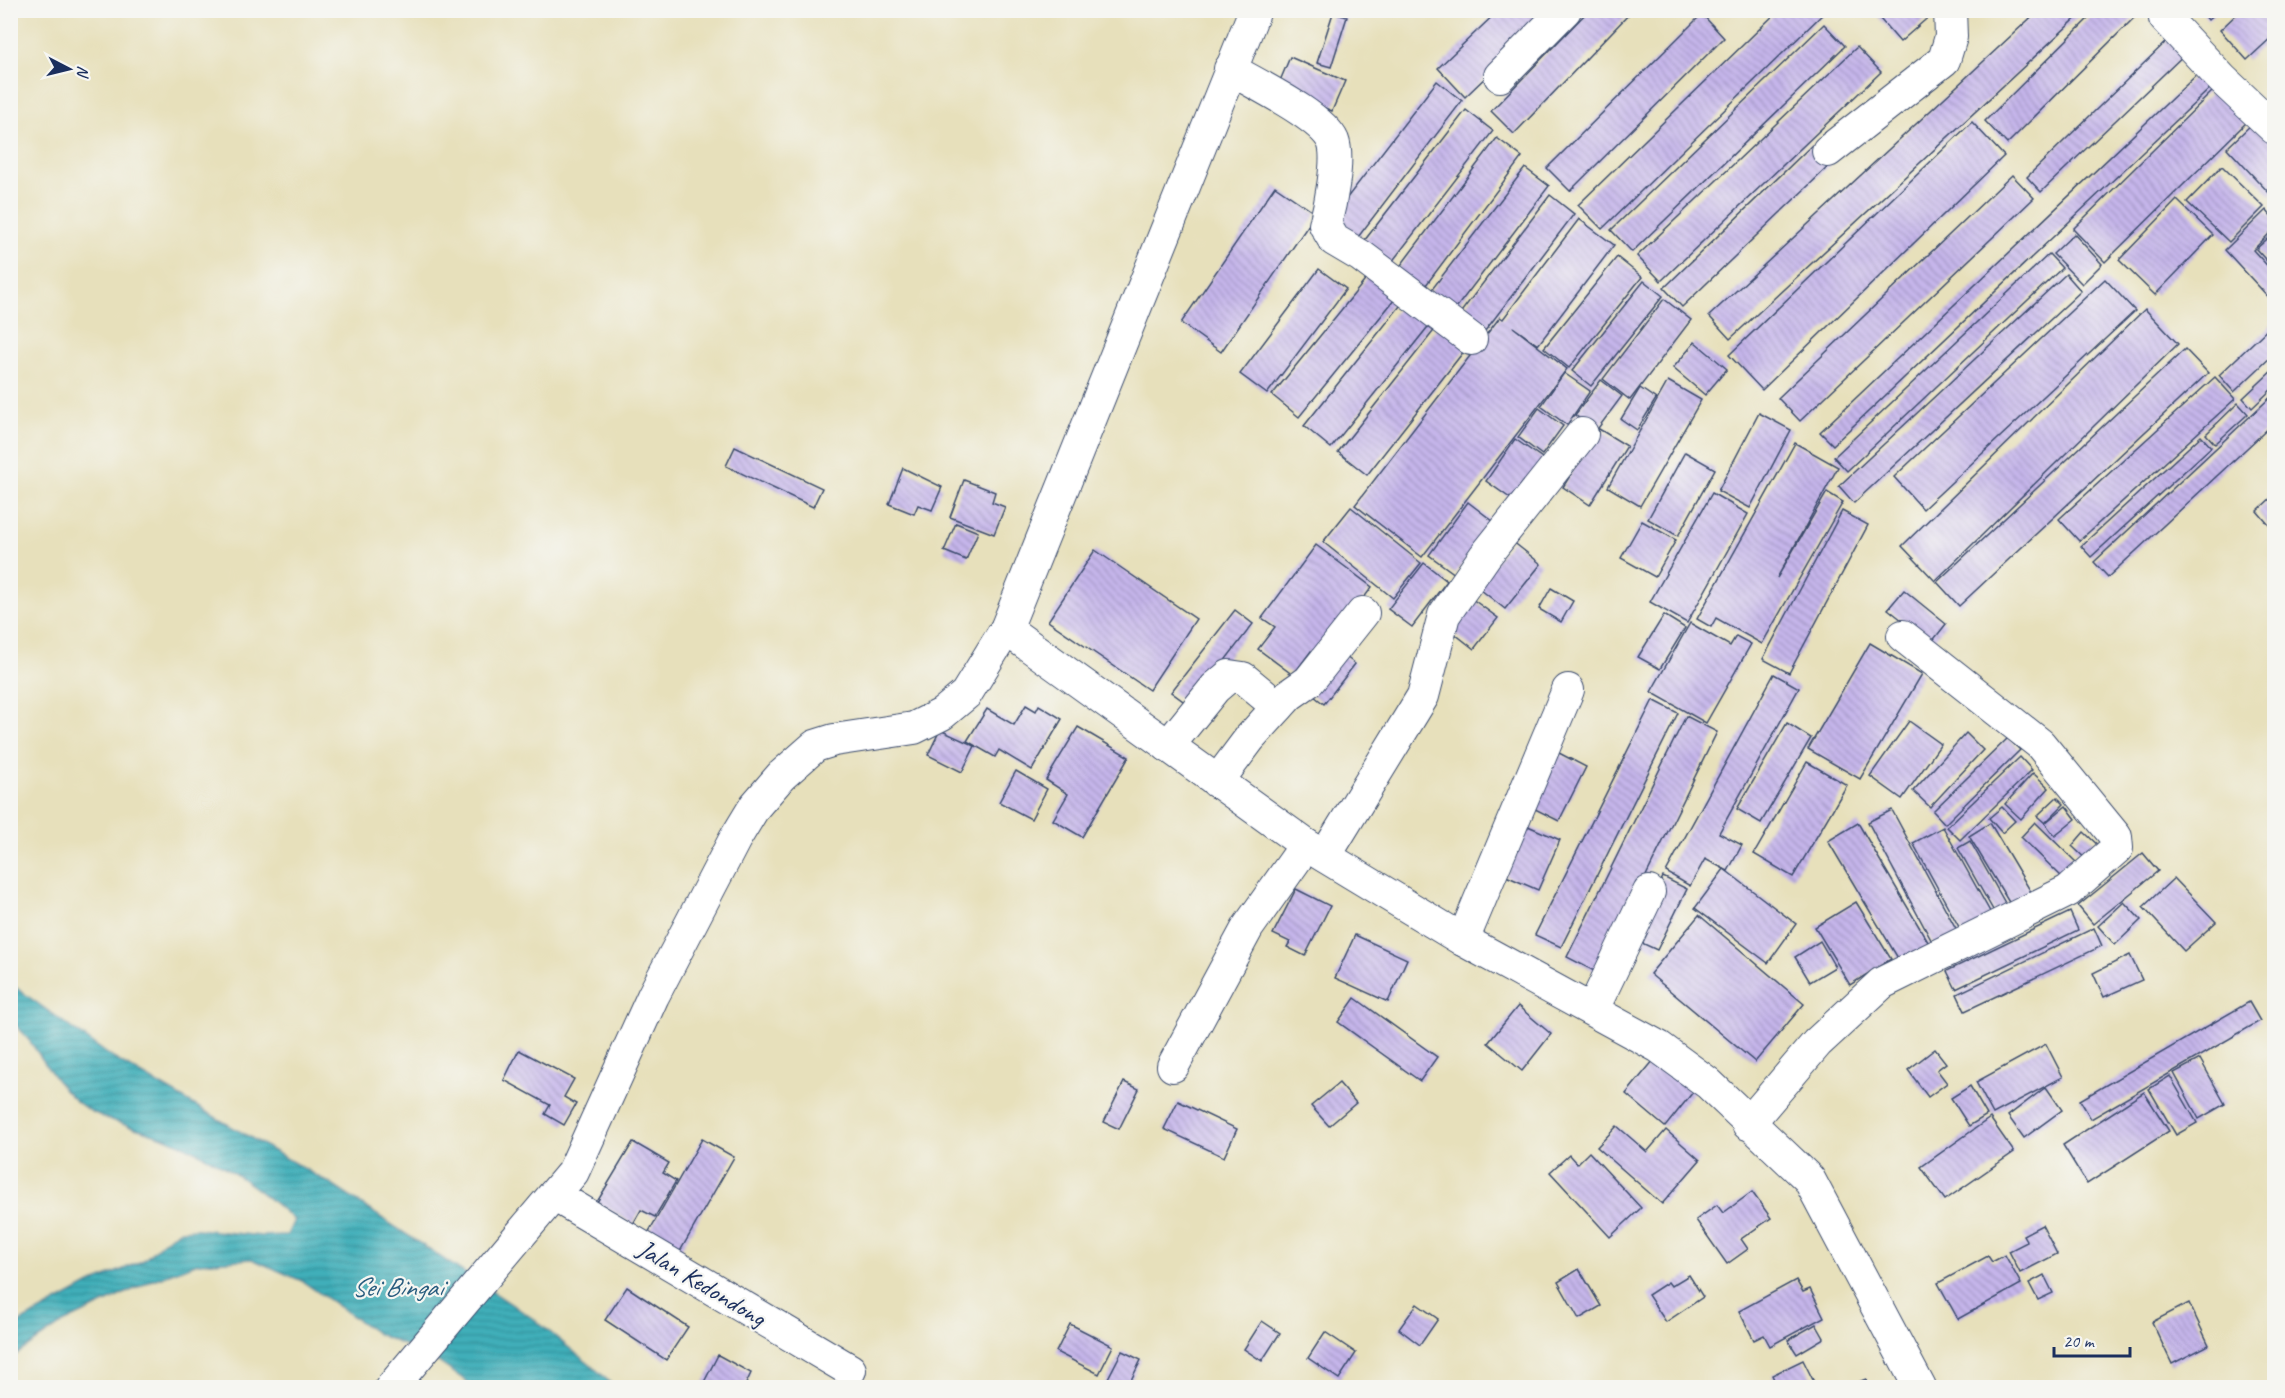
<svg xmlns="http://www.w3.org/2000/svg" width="2285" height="1398" font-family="Caveat,sans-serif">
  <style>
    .water { fill: url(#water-rules); stroke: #2d6f8c; stroke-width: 1.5 }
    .building { fill: url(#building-back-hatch) }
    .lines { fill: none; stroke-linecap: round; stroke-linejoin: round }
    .minor-casing { stroke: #3a4a6c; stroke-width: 34 }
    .minor { stroke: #fff; stroke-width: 32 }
    .labels { text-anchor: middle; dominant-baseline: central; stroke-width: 4.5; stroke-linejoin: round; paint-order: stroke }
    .street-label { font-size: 26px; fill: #1b2f5e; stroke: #f6f6f2 }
    .water-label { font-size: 27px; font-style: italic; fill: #285c7e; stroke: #f6f6f2 }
  </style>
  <defs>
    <pattern id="water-rules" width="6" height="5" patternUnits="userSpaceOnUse" patternTransform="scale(1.5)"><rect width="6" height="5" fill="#3fafb9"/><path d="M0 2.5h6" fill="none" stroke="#348f9a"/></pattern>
    <pattern id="building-back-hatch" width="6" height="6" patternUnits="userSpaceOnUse" patternTransform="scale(1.5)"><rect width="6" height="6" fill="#c6b6eb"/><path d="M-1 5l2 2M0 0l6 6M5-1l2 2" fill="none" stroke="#a094c2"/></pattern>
  </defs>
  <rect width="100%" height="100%" fill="#f6f6f2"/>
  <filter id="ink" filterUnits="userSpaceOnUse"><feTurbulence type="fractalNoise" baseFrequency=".0167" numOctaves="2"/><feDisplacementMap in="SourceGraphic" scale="12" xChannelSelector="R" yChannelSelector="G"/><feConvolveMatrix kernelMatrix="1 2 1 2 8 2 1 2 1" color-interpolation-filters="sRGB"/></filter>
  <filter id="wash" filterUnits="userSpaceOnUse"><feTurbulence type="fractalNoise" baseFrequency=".008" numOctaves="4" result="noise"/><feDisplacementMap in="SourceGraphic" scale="24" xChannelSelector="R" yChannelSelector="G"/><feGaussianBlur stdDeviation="1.35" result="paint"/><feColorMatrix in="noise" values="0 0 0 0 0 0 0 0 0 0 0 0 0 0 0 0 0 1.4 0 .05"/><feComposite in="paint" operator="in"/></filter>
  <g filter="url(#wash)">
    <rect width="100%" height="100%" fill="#e7e0bb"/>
    <path class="water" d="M11 984 113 1058 329 1183 535 1320 600 1373 614 1387H475L428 1355 378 1334 302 1281 252 1259 198 1263 153 1280 63 1323 11 1358V1327L90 1284 144 1260 165 1240 181 1230 198 1229 261 1236 287 1235 294 1220C256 1185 211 1155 163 1137 138 1128 112 1123 89 1110 51 1088 42 1047 11 1021Z"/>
    <g id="blocks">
      <g class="building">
        <polygon points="1499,10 1530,10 1542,23 1465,97 1438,68"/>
        <polygon points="1589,10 1633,10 1514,134 1491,111"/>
        <polygon points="1779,10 1827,10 1602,229 1578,205"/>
        <polygon points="1876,10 1929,10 1932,14 1900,42 1874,12"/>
        <polygon points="2039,10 2085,10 1730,339 1709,316"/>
        <polygon points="2097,10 2142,10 2007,144 1985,121"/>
        <polygon points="2200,10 2219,10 2208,20"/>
        <polygon points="2241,10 2274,10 2274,35 2247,60 2220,30"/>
        <polygon points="1333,13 1347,17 1331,67 1317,63"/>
        <polygon points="1702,14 1724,38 1570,191 1547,168"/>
        <polygon points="1824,24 1845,46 1632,252 1611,230"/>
        <polygon points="2174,34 2189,50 2041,192 2027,177"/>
        <polygon points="1857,47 1881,72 1661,281 1637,256"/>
        <polygon points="1290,57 1345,81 1332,111 1277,88"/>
        <polygon points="2205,67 2218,81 1833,445 1820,432"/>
        <polygon points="1437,81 1462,101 1352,245 1326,225"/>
        <polygon points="2218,86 2250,119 2105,262 2073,229"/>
        <polygon points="1466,110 1493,131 1388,267 1361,245"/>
        <polygon points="2255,121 2274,143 2274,192 2271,195 2227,148"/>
        <polygon points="1972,122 2004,156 1762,390 1729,355"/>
        <polygon points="1497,138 1522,157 1420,293 1395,273"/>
        <polygon points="1812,145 1831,164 1682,307 1664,288"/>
        <polygon points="2222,166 2264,207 2229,242 2187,202"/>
        <polygon points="1525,168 1549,186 1450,316 1426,297"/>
        <polygon points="2012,175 2034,198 1800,421 1778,398"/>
        <polygon points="1275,186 1316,214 1221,352 1181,323"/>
        <polygon points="1550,195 1574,214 1482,335 1458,316"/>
        <polygon points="2177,200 2213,235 2155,295 2119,260"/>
        <polygon points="2266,210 2274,219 2274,229 2253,250 2274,273 2274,303 2225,250"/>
        <polygon points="1579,219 1614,245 1538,345 1513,327 1567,369 1422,557 1355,505 1500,317 1503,319"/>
        <polygon points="2274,233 2274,269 2256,249"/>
        <polygon points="2074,234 2102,264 2082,284 2053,254"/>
        <polygon points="2049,254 2062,268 1847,471 1834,457"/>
        <polygon points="1617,257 1642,277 1569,368 1544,348"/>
        <polygon points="1319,269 1346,289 1267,394 1240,374"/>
        <polygon points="1372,272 1399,294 1299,417 1272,395"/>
        <polygon points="2066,274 2081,291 1854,503 1839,486"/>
        <polygon points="2105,279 2135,311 1923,509 1894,477"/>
        <polygon points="1644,281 1663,296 1591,386 1572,371"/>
        <polygon points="1408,296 1435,318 1331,448 1304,426"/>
        <polygon points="1664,299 1691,320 1630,400 1603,379"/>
        <polygon points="2145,309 2178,344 1935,581 1902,546"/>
        <polygon points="1440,323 1468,346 1367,475 1338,452"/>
        <polygon points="2274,323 2274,354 2234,392 2219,375"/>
        <polygon points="1695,342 1727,369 1705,395 1673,368"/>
        <polygon points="2185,349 2208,373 1959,606 1937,582"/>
        <polygon points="2274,369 2274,387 2252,408 2243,398"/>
        <polygon points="1564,373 1590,391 1567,425 1541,406"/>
        <polygon points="2215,377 2235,399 2079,541 2059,519"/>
        <polygon points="1601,380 1622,396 1596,431 1575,415"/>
        <polygon points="1668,381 1701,400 1640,506 1608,487"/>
        <polygon points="1640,388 1656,399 1637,430 1621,419"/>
        <polygon points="2274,394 2274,423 2108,577 2094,562"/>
        <polygon points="2238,403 2248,414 2215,444 2206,434"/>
        <polygon points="1539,408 1563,426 1542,455 1518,437"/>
        <polygon points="1759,413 1791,430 1750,508 1718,491"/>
        <polygon points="1599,429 1627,446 1590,505 1563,487"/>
        <polygon points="2201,436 2211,447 2091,557 2081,546"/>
        <polygon points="1515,439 1545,460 1517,503 1486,481"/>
        <polygon points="1795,443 1838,467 1777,578 1827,492 1843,502 1762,644 1716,618 1711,627 1697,619"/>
        <polygon points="735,447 822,488 813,507 726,466"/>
        <polygon points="1685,452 1715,469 1678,536 1648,519"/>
        <polygon points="903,468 942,487 932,510 918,505 914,514 889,504"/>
        <polygon points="964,480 995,492 992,502 1005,507 994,534 950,517"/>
        <polygon points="1712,493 1748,514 1687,623 1650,602"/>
        <polygon points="2274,495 2274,531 2257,511"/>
        <polygon points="1468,502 1494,522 1455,574 1429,555"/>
        <polygon points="1351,507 1421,563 1393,598 1323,542"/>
        <polygon points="1842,511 1868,525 1789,673 1763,659"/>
        <polygon points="1642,521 1676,540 1655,577 1621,558"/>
        <polygon points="956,523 978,532 966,560 944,551"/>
        <polygon points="1512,541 1541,564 1505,609 1476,586"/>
        <polygon points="1316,545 1372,587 1320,657 1311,651 1293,675 1258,649 1275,627 1262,618"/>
        <polygon points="1095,550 1196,619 1149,690 1048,621"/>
        <polygon points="1424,563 1447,581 1412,627 1388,609"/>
        <polygon points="1551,588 1573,601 1561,622 1539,609"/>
        <polygon points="1904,590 1946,624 1931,643 1888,609"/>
        <polygon points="1468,596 1498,618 1474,649 1445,626"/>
        <polygon points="1235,610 1253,624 1190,706 1171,692"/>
        <polygon points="1664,615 1685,628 1660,669 1638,657"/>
        <polygon points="1690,623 1730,646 1736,636 1751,644 1706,723 1651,692"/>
        <polygon points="1870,643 1922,674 1860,779 1808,749"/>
        <polygon points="1340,652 1355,664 1324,704 1309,692"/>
        <polygon points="1774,674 1799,688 1719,833 1742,845 1728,871 1705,859 1690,886 1666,872"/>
        <polygon points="1653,700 1678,713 1561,947 1535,935"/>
        <polygon points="1026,705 1036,711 1039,705 1062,719 1032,770 999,750 995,757 967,741 987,709 1014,725"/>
        <polygon points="1686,716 1717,732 1598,973 1567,957"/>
        <polygon points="1909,721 1941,744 1902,799 1870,776"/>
        <polygon points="1787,723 1811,738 1761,823 1737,809"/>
        <polygon points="1078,727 1129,757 1082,837 1053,820 1068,794 1046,780"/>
        <polygon points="940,730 975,746 962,772 928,755"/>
        <polygon points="1966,733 1983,750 1930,807 1913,791"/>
        <polygon points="2008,738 2020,750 1945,824 1933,811"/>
        <polygon points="1559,753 1586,767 1559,821 1531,807"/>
        <polygon points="2020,757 2032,770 1960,840 1947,827"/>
        <polygon points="1807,762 1847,785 1793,877 1754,854"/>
        <polygon points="1016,771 1047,789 1031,819 999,802"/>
        <polygon points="2033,773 2049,788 2021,819 2005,804"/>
        <polygon points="2057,797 2064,804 2045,823 2037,816"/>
        <polygon points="2066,806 2076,819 2055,836 2045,823"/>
        <polygon points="2002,807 2015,821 2002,833 1989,818"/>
        <polygon points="1892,810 1960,936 1936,949 1868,822"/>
        <polygon points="2035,822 2079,865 2065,880 2021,837"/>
        <polygon points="1858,823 1931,947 1902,965 1828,841"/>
        <polygon points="1990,823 2037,902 2016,914 1969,836"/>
        <polygon points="1528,826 1560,840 1538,890 1506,876"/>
        <polygon points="1943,827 1994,919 1964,936 1913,843"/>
        <polygon points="2084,832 2103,850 2091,864 2072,846"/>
        <polygon points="1970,841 2009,910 1997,917 1958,848"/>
        <polygon points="2143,853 2158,871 2093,924 2078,906"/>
        <polygon points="1724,869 1796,924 1768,963 1695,908"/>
        <polygon points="1663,877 1687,889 1657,950 1633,939"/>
        <polygon points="2174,878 2216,922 2184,951 2143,907"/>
        <polygon points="1296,889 1330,906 1305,956 1287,947 1290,942 1273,934"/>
        <polygon points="1856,902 1891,959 1850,985 1815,927"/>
        <polygon points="2124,902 2141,920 2115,945 2098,926"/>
        <polygon points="2070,912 2078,930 1956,989 1947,971"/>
        <polygon points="1699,915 1804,1004 1755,1062 1650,974"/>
        <polygon points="2094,928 2102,946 1965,1011 1957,994"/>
        <polygon points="1355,935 1407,959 1388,1002 1335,978"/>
        <polygon points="1820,941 1835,967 1810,982 1795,957"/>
        <polygon points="2130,955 2142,980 2104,997 2093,973"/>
        <polygon points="1355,998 1437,1057 1420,1081 1338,1022"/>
        <polygon points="2249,1002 2260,1021 2091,1119 2080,1100"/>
        <polygon points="1518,1006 1551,1034 1522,1071 1488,1043"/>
        <polygon points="2046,1044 2063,1077 1993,1114 1976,1082"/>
        <polygon points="1935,1049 1946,1063 1937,1070 1947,1083 1928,1097 1908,1070"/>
        <polygon points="519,1050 574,1079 564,1097 576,1104 564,1125 545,1114 550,1105 504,1080"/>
        <polygon points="1658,1055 1697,1087 1665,1127 1626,1094"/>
        <polygon points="2200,1059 2225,1104 2199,1119 2174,1073"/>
        <polygon points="2170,1076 2197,1123 2176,1135 2149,1089"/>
        <polygon points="1124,1082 1139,1089 1119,1129 1104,1122"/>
        <polygon points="1339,1083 1356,1103 1329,1126 1311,1106"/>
        <polygon points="1970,1086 1987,1115 1969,1126 1951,1098"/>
        <polygon points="2046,1087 2062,1110 2024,1138 2008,1116"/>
        <polygon points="2144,1092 2169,1131 2087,1184 2063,1145"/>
        <polygon points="1178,1101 1237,1129 1224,1157 1164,1129"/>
        <polygon points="1990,1118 2014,1152 1945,1200 1921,1167"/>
        <polygon points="1617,1126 1647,1152 1666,1130 1700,1160 1662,1204 1597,1147"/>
        <polygon points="702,1139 734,1157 675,1260 643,1242"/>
        <polygon points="633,1142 669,1163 663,1173 676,1181 655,1217 641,1210 633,1224 597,1202"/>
        <polygon points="1589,1152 1641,1208 1610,1237 1550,1172 1569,1155 1577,1164"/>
        <polygon points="1752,1192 1771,1218 1741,1239 1748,1249 1727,1264 1696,1220 1717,1205 1723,1213"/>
        <polygon points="2042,1225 2057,1254 2020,1273 2009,1251 2027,1242 2023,1235"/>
        <polygon points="2005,1255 2021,1284 1958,1319 1938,1283 1988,1256 1992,1262"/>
        <polygon points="1579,1269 1601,1306 1579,1319 1558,1282"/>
        <polygon points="1689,1275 1703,1297 1666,1322 1648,1295 1668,1282 1671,1286"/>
        <polygon points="2044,1275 2053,1293 2038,1300 2029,1283"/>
        <polygon points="1796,1280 1803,1292 1810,1289 1824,1317 1770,1346 1764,1335 1754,1340 1739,1311"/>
        <polygon points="627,1287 688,1327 666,1360 605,1320"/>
        <polygon points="2189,1303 2209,1345 2172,1364 2152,1322"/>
        <polygon points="1417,1304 1438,1319 1420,1345 1399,1329"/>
        <polygon points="1262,1321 1280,1333 1262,1361 1244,1349"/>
        <polygon points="1070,1324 1113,1346 1099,1374 1056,1352"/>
        <polygon points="1816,1324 1824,1338 1797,1354 1788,1340"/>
        <polygon points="1325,1332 1356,1353 1339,1379 1308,1358"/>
        <polygon points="1122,1351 1141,1360 1127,1388 1107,1388 1104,1386"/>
        <polygon points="718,1355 751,1373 744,1388 701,1388"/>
        <polygon points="1803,1360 1816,1386 1778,1388 1772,1375"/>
        <polygon points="1866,1379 1869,1388 1846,1388 1846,1387"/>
      </g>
    </g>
  </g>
  <g filter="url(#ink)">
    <use href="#blocks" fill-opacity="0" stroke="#3a4a6c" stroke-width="1.5"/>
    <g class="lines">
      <defs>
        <g id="minor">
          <polyline points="2167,10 2165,18 2222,79 2274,128"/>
          <path d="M1230 69C1255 84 1322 116 1333 141 1340 159 1330 206 1325 225L1334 240 1361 256 1471 339"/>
          <polyline points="1500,76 1565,10"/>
          <polyline points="1828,151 1944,60 1951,37 1950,10"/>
          <polyline points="1006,629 1306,845 1463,940 1659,1047 1708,1083 1809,1179 1920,1388"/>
          <polyline points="1168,746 1215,688 1229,676 1243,678 1278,707"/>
          <polyline points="1217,782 1250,738 1289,695 1309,681 1363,613"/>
          <polyline points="1325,856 1423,696 1444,615 1485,556 1582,434"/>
          <polyline points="1463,940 1568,690"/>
          <polyline points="1593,1009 1649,892"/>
          <polyline points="1173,1066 1248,927 1306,845"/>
          <polyline points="1748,1124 1817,1043 1882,983 2068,891 2117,848 2116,837 2040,744 1903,636"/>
          <polyline points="554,1195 850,1370"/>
          <polyline points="391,1388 573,1172 653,996 735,839 755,806 781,776 815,746 834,740 914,728 942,714 966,694 1006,629 1255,10"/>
        </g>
      </defs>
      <use href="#minor" class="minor-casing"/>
      <use href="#minor" class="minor"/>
    </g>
  </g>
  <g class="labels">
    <g class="street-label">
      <text transform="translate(702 1283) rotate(31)">Jalan Kedondong</text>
    </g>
    <g class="water-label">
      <text x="397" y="1287">Sei Bingai</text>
    </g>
  </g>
  <rect width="2285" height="1398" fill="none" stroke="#f6f6f2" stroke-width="36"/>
  <g transform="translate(69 69) rotate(97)" stroke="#f6f6f2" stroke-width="4.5" paint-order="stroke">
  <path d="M0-4.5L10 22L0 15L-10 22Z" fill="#1b2f5e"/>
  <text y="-9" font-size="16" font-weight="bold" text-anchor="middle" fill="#1b2f5e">N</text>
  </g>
  <path d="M2054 1347v9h76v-9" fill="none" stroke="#1b2f5e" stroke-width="3"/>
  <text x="2063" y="1347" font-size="18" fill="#1b2f5e" stroke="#f6f6f2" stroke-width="4.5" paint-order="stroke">20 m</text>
</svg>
